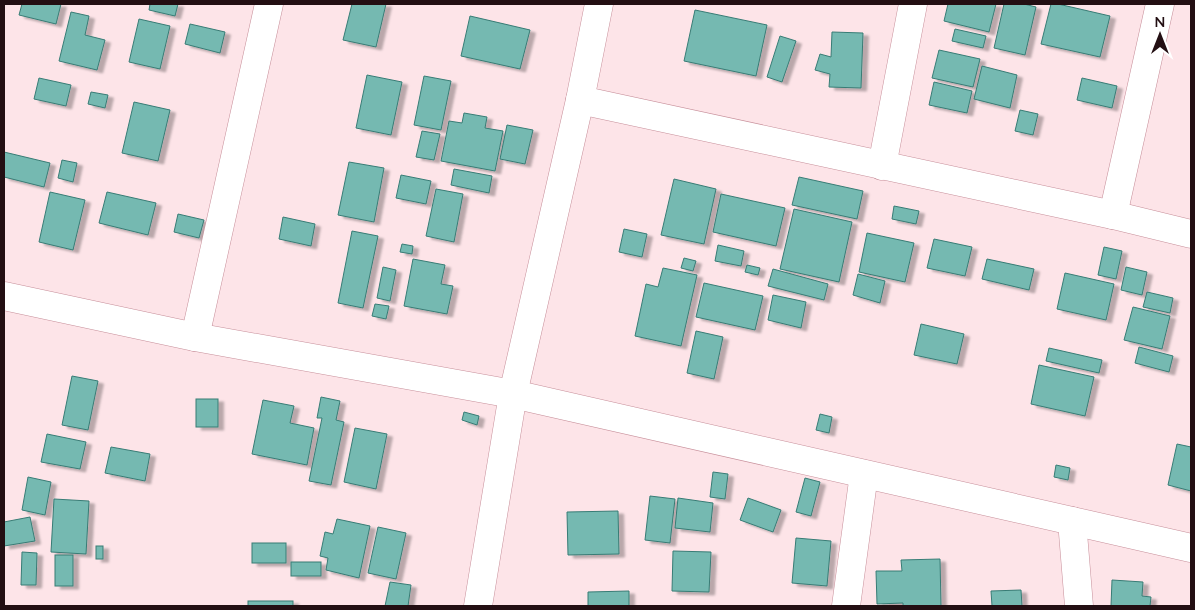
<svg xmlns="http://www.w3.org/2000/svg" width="1195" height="610" font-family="Lato,sans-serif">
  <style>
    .building { fill: #75b9b1; stroke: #377c75; filter: url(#shadow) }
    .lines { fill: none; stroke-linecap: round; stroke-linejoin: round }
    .minor-casing { stroke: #c78f9a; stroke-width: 29 }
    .tertiary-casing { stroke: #c78f9a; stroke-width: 29 }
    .minor { stroke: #fff; stroke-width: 28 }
    .tertiary { stroke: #fff; stroke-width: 28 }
  </style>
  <defs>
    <filter id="shadow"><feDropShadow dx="5.5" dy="3" stdDeviation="1" flood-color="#0004"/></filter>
  </defs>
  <rect width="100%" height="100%" fill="#fde4e8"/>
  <g class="building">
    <polygon points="22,4 61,4 56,24 19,15"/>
    <polygon points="150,4 178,4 175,16 149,10"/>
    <polygon points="352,4 386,4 376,47 343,40"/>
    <polygon points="948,4 996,4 989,32 944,21"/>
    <polygon points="1004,4 1024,4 1036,7 1025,55 994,48"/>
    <polygon points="1051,4 1058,4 1110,16 1100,57 1041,44"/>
    <polygon points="695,10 767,25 756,76 684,61"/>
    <polygon points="71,12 89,16 85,35 105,40 97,70 59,61"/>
    <polygon points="470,16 530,30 520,69 461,56"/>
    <polygon points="139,19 170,26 160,69 129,62"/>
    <polygon points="190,24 225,32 220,53 185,44"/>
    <polygon points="955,29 986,36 983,48 952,41"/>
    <polygon points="832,32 863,33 861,88 829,87 830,74 815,70 820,54 831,57"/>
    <polygon points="780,36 796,41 782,82 767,77"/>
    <polygon points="939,50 980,59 973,87 932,78"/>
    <polygon points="982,66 1017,75 1010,108 974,99"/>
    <polygon points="367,75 402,82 391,135 356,128"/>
    <polygon points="424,76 451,81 441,130 414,125"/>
    <polygon points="39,78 71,85 66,106 34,99"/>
    <polygon points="1082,78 1117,86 1112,108 1077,100"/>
    <polygon points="934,82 972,91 967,113 929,105"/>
    <polygon points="91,92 108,95 105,108 88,104"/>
    <polygon points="134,102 170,110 158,161 122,153"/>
    <polygon points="1020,110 1038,114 1033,135 1015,131"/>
    <polygon points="464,113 487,117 485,128 503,131 495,171 441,161 449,121 462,123"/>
    <polygon points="507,125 533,130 525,164 500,159"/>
    <polygon points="422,131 440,134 434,160 416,157"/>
    <polygon points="4,152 50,163 44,187 4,177"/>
    <polygon points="62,160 77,163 73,182 58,178"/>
    <polygon points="349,162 384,168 374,222 338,215"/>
    <polygon points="454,169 492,176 489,193 451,185"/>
    <polygon points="401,175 431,181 426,204 396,198"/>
    <polygon points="799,177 863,191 857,219 792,205"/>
    <polygon points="674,179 716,189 704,244 661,235"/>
    <polygon points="436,189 463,194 454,242 426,236"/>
    <polygon points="50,192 85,200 73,250 39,242"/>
    <polygon points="107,192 156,203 148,235 99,223"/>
    <polygon points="721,194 785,208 776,246 713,232"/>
    <polygon points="894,206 919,211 916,224 892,219"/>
    <polygon points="794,209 852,222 839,282 780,269"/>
    <polygon points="178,214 204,220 199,238 174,232"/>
    <polygon points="283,217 315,224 311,246 279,239"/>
    <polygon points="624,229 647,234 642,257 619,252"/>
    <polygon points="352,231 378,236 363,308 338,303"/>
    <polygon points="867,233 914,243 905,282 859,272"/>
    <polygon points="934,239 972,247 965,276 927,268"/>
    <polygon points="402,244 413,246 412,254 400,252"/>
    <polygon points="718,245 744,251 741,266 715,261"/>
    <polygon points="1104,247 1122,251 1116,279 1098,275"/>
    <polygon points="684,258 696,261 693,271 681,268"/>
    <polygon points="413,259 445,265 441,284 453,286 447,314 404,306"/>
    <polygon points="987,259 1034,269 1029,290 982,279"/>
    <polygon points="747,265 760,268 758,275 745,272"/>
    <polygon points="383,267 396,270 390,301 377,298"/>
    <polygon points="1126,267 1147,272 1142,295 1121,290"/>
    <polygon points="663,268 697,275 681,346 635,336 646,284 658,287"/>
    <polygon points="773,269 828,284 824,300 768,286"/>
    <polygon points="1065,273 1114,284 1106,320 1057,309"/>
    <polygon points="858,274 885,281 880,303 853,295"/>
    <polygon points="704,283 763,296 755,330 696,317"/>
    <polygon points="1147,292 1173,298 1170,313 1143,307"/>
    <polygon points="773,295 806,302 801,328 768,320"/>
    <polygon points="375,304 389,306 386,319 372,316"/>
    <polygon points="1133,307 1170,316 1162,349 1124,340"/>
    <polygon points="921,324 964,334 957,364 914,355"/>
    <polygon points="696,331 723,337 714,379 687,373"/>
    <polygon points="1139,347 1173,356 1169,372 1135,363"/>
    <polygon points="1049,348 1102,360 1099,373 1046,361"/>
    <polygon points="1039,365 1094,377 1085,416 1031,404"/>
    <polygon points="72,376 98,381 88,430 62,425"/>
    <polygon points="321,397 340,401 336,420 344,422 331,485 309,481 322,418 317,418"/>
    <rect x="196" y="399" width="22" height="28"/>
    <polygon points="263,400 294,406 290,423 314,428 307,465 252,454"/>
    <polygon points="464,412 479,416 477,425 462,420"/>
    <polygon points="820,414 832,417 829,433 816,430"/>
    <polygon points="355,428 387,434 376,489 344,482"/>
    <polygon points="47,434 86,442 80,469 41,462"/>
    <polygon points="1177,444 1191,447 1191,491 1168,485"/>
    <polygon points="111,447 150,454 145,481 105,473"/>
    <polygon points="1056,465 1070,468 1068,480 1054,477"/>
    <polygon points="713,472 728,474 725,499 710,497"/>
    <polygon points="28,477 51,482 45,515 22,510"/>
    <polygon points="805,478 820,482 811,516 796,512"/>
    <polygon points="650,496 675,499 670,543 645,540"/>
    <polygon points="678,498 713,503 710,532 675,528"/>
    <polygon points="748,498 781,510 773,532 740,520"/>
    <polygon points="54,499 89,501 86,554 51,552"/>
    <polygon points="618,511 619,554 568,555 567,512"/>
    <polygon points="30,517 35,541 4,546 4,522"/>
    <polygon points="337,519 370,526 359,578 326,570 328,558 320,556 325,532 333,534"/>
    <polygon points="378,527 406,533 396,579 368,573"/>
    <polygon points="796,538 831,541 827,586 792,583"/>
    <rect x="252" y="543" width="34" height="20"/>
    <rect x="96" y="546" width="7" height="13"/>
    <polygon points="673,551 711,552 709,592 672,591"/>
    <polygon points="22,552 37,553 36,585 21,585"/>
    <rect x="55" y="555" width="18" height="31"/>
    <polygon points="940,559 941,606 903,606 903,603 877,604 876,571 902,571 901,560"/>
    <rect x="291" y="562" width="30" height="14"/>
    <polygon points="1112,580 1143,582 1142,596 1151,597 1150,606 1111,606"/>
    <polygon points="390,582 411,585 408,606 385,606"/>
    <polygon points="1021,590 1022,606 992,606 991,591"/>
    <polygon points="629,591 629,606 588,606 588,592"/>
    <rect x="248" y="601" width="45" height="5"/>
  </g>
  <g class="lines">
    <defs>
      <g id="minor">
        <polyline points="580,100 1113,215 1191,234"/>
        <polyline points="882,166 913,4"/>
        <polyline points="1113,215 1160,4"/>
        <polyline points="4,296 195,337 513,394 1191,548"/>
        <polyline points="195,337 269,4"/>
        <polyline points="1072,521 1079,606"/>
        <polyline points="846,606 864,474"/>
      </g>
      <polyline id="tertiary" points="478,606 513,394 580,100 599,4"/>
    </defs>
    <use href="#minor" class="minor-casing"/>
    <use href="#tertiary" class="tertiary-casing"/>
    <use href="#minor" class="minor"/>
    <use href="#tertiary" class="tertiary"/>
  </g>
  <rect width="1195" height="610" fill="none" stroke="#230f13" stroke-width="10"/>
  <g transform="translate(1160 35)" stroke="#ffffff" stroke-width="4" paint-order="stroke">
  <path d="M0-4L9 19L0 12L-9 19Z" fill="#230f13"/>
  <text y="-8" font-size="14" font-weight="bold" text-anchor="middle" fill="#230f13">N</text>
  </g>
</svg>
